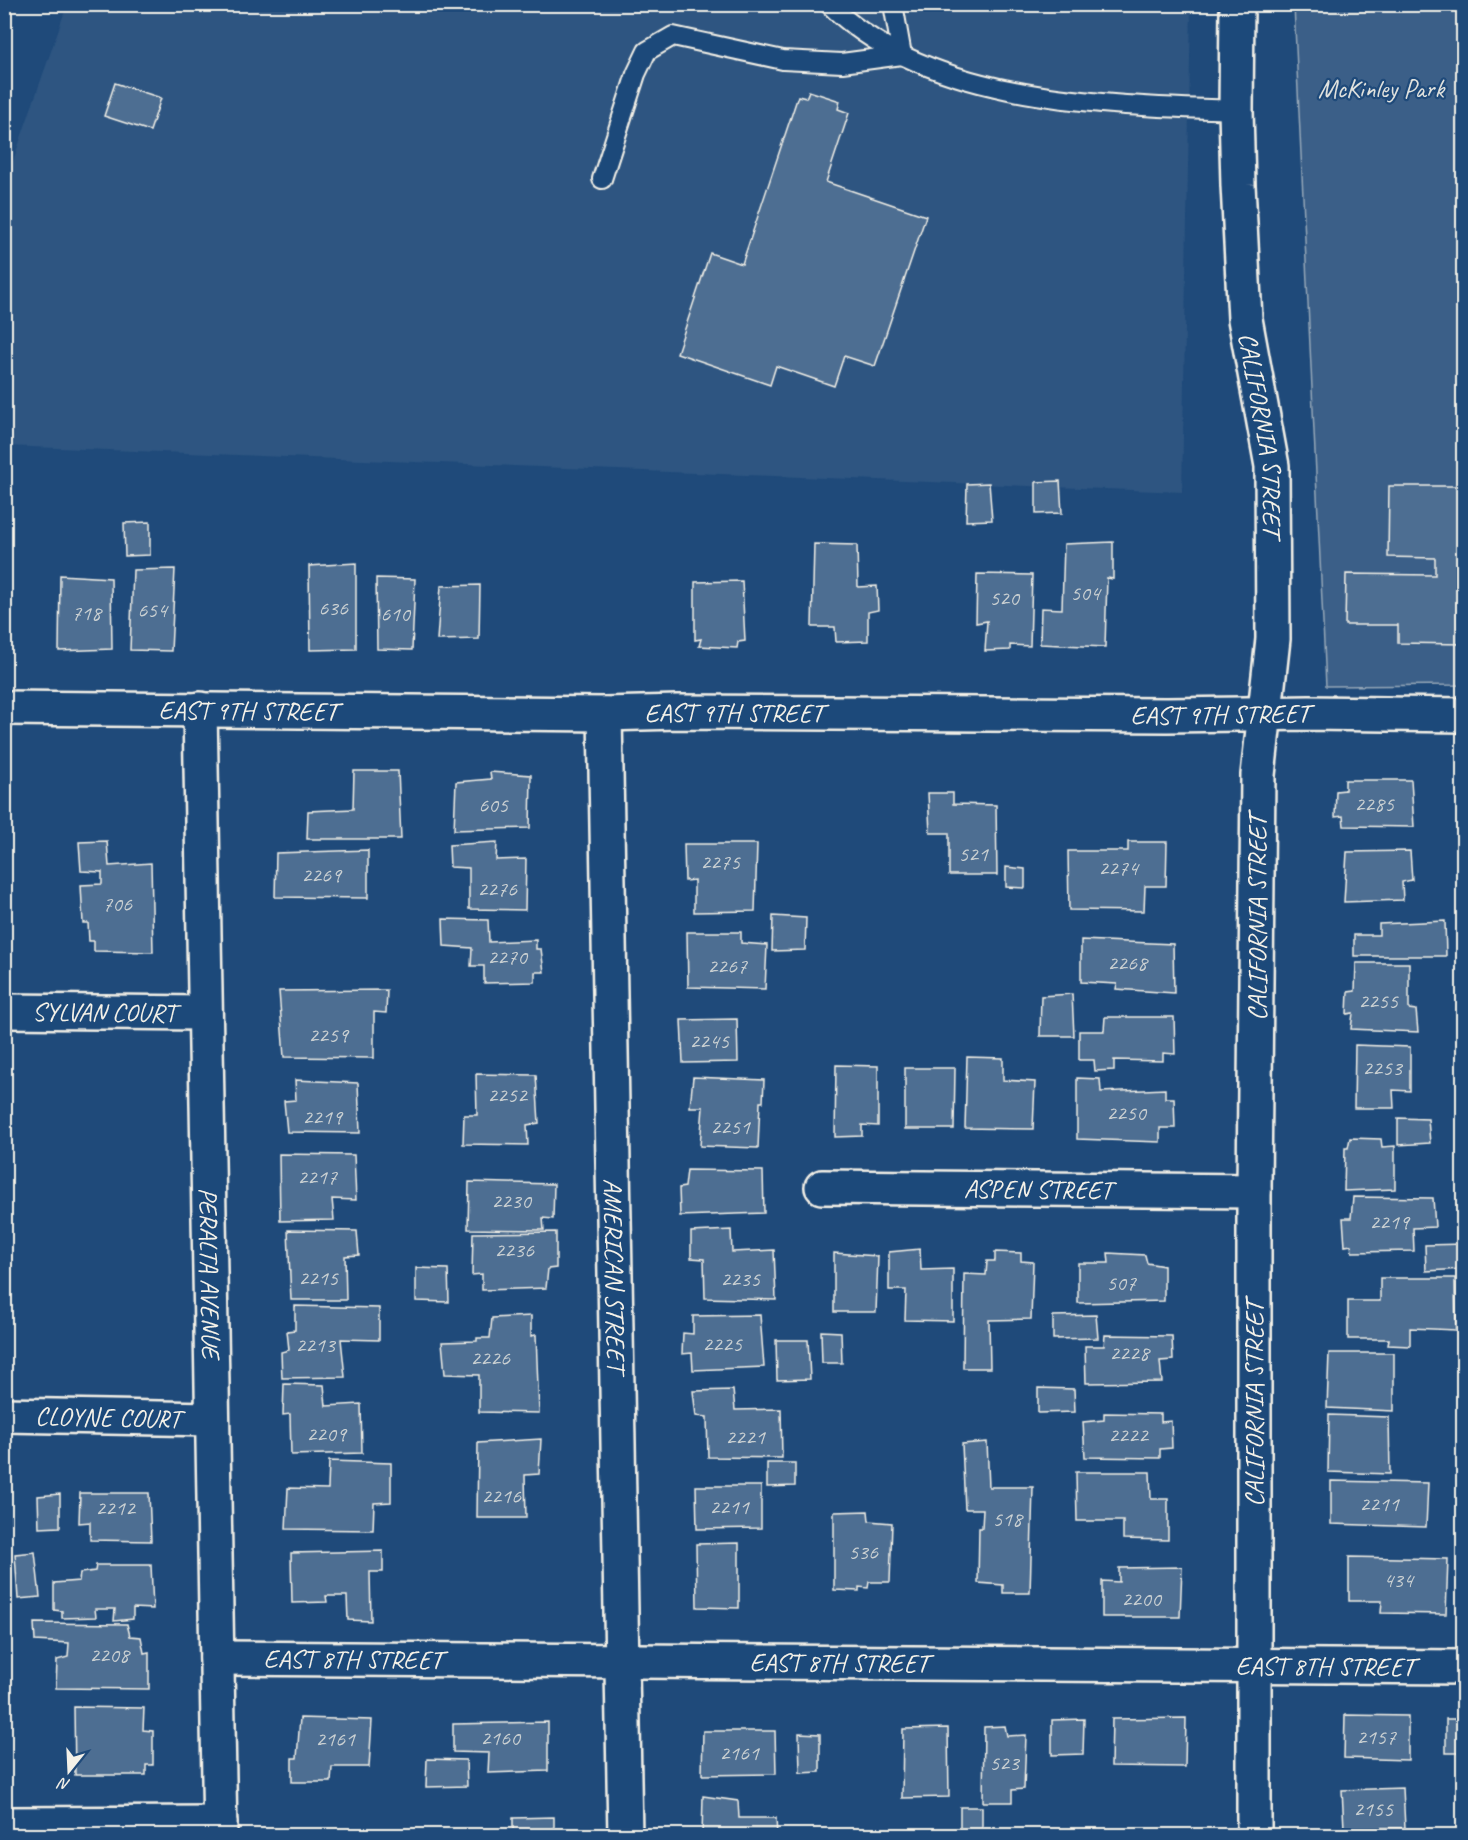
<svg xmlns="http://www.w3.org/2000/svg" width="1468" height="1840" font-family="Caveat,sans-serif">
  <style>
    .built { fill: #2d5581 }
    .green { fill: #3a5f88; stroke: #97a8b8; stroke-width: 1.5 }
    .building { fill: #4d6e92; stroke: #f4f1e8; stroke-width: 1.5 }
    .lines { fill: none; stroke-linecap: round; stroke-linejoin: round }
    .lane-casing { stroke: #f4f1e8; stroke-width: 22 }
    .street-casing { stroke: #f4f1e8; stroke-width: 38 }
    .secondary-casing { stroke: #f4f1e8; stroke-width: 38 }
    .lane { stroke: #1f4a7a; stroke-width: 18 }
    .street { stroke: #1f4a7a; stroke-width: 33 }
    .secondary { stroke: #1f4a7a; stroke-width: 33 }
    .labels { text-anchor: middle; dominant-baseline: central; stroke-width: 4.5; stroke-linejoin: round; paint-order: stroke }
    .number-label { font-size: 22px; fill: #cad0d2 }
    .park-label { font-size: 26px; fill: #e1e2de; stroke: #1f4a7a }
    .street-label { font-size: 26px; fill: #f4f1e8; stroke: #1f4a7a }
  </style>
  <rect width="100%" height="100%" fill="#1f4a7a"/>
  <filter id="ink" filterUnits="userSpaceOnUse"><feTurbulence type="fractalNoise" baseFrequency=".0167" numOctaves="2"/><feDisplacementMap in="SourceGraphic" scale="12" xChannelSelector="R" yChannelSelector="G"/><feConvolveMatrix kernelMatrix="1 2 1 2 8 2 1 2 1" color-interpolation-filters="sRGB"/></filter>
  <g filter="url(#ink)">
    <polygon class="built" points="67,5 1191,5 1182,492 5,446 5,184"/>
    <polygon class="green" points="1294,5 1463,5 1463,685 1326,686"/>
    <g class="building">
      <polygon points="115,83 161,98 150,131 104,116"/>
      <polygon points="809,91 840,101 838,109 849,113 826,182 926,216 875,366 844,356 834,386 776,366 770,385 677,353 710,253 742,264 798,96 806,98"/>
      <polygon points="1060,481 1062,513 1036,514 1036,482"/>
      <polygon points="989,483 992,520 966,521 967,484"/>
      <polygon points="1389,486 1464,486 1464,644 1398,643 1398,625 1345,625 1346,574 1435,575 1435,558 1388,557"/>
      <polygon points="150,522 150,555 125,556 124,523"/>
      <polygon points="1113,542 1113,579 1107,578 1105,647 1040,644 1041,608 1062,609 1064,544"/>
      <polygon points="814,544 857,545 858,587 877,586 878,610 868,612 868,641 836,642 835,627 812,627"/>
      <polygon points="356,563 356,649 310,650 309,566"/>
      <polygon points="175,569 171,651 130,650 133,570"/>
      <polygon points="977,574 1032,575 1030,646 1010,645 1010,650 985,651 987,621 976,623"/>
      <polygon points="60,575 111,578 112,649 59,651"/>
      <polygon points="376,578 415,579 412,650 377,649"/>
      <polygon points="742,581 745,641 738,642 737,648 699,646 701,639 695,640 695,582"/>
      <polygon points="480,585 479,639 437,640 441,586"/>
      <polygon points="354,771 398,771 401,839 307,839 308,811 353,809"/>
      <polygon points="490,772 531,775 530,828 454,830 456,782 491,779"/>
      <polygon points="1345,780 1411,780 1414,827 1344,826 1343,816 1335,817 1336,791 1345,790"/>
      <polygon points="928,793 953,793 953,804 996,805 997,875 949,875 949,833 930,833"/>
      <polygon points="107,841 109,866 151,863 153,952 94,951 94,941 89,941 88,923 83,923 81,885 102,884 102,872 81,871 79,842"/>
      <polygon points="497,842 496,860 526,859 525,910 469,909 469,868 450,867 449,845"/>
      <polygon points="1128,842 1167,842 1166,886 1145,886 1144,911 1069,910 1068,851 1128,851"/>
      <polygon points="684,844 757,844 755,911 694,912 694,880 685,881"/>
      <polygon points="368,850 368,898 275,897 276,853"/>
      <polygon points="1410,851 1412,880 1402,882 1403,900 1344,902 1347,852"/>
      <polygon points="1006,867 1025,869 1025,888 1006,887"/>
      <polygon points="773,916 806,918 805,950 772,951"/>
      <polygon points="443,919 488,920 489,942 536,940 536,949 541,949 544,972 535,972 535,982 484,983 484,966 471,966 472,948 444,946"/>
      <polygon points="1445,921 1446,956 1354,956 1354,935 1379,935 1379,924"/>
      <polygon points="687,932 741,932 741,943 767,945 765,989 688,987"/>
      <polygon points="1081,940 1173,944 1174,993 1116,989 1117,984 1081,982"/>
      <polygon points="1356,963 1409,963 1409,1009 1416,1010 1418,1032 1351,1029 1353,1013 1347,1014 1348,992 1355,991"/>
      <polygon points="387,990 386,1013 374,1012 374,1058 284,1057 279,991"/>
      <polygon points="1072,994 1074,1036 1040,1036 1041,996"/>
      <polygon points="1105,1017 1174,1017 1175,1054 1163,1053 1163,1061 1114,1060 1114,1070 1095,1071 1094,1060 1079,1060 1079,1031 1104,1031"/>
      <polygon points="737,1019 738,1062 683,1063 681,1020"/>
      <polygon points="1355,1045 1410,1047 1410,1091 1393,1090 1394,1108 1354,1108"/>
      <polygon points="967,1057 1003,1058 1003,1080 1035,1082 1033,1129 965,1128"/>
      <polygon points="836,1065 878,1066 878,1126 862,1125 862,1136 835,1137"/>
      <polygon points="905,1068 955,1068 954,1129 905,1129"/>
      <polygon points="476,1074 536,1075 539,1123 527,1125 528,1145 463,1144 464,1115 477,1115"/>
      <polygon points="693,1077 764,1080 763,1102 760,1102 758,1148 700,1146 703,1107 690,1107"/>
      <polygon points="1077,1078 1100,1079 1101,1092 1165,1089 1165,1098 1174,1098 1175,1128 1160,1128 1160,1142 1077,1139"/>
      <polygon points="295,1080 358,1083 360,1133 287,1132 284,1101 296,1100"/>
      <polygon points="1398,1118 1428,1119 1430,1143 1398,1145"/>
      <polygon points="1350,1138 1381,1139 1382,1147 1395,1146 1395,1189 1344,1191 1345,1148 1348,1148"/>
      <polygon points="279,1154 354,1155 356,1200 332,1199 334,1220 280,1221"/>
      <polygon points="687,1170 763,1171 764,1213 680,1216 679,1188 685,1187"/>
      <polygon points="469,1182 554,1184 553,1219 543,1218 544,1230 468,1229"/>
      <polygon points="1353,1197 1433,1198 1435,1227 1413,1228 1414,1251 1352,1252 1351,1245 1345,1246 1343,1218 1351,1218"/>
      <polygon points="288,1230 357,1231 359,1255 345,1256 346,1300 291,1300"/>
      <polygon points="731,1230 732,1252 774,1250 776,1300 705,1298 704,1259 691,1258 691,1232"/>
      <polygon points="556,1232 556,1268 548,1269 546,1288 482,1290 482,1274 472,1275 473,1233"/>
      <polygon points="1464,1244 1464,1269 1426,1271 1425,1245"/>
      <polygon points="920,1249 921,1270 953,1269 953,1321 905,1320 906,1290 889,1290 889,1252"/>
      <polygon points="995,1252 1021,1253 1021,1261 1033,1262 1031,1319 989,1320 990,1368 963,1368 964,1274 986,1275 987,1261 995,1261"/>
      <polygon points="834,1253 878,1256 876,1312 834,1312"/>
      <polygon points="1108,1253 1145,1255 1147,1263 1164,1266 1164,1301 1078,1303 1078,1263 1109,1263"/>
      <polygon points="416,1268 448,1269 449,1302 416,1301"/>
      <polygon points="1380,1278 1455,1278 1456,1330 1410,1328 1410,1346 1388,1345 1389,1339 1348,1339 1348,1301 1380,1301"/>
      <polygon points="295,1306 379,1308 379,1340 341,1339 345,1377 282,1378 281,1352 289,1350 287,1331 295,1330"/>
      <polygon points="760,1315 764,1367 693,1370 692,1353 682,1354 683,1333 693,1334 693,1316"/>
      <polygon points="1096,1315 1098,1338 1053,1339 1053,1316"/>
      <polygon points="531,1316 531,1336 536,1335 539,1413 479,1412 479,1375 445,1374 442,1342 477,1341 477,1338 490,1338 492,1318"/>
      <polygon points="821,1331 841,1332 842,1363 822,1363"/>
      <polygon points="1105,1335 1172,1336 1173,1360 1160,1361 1162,1382 1086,1383 1085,1346 1104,1346"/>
      <polygon points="776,1340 808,1340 810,1379 777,1380"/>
      <polygon points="1329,1353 1394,1353 1394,1411 1327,1408"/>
      <polygon points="284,1384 324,1385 326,1406 361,1404 362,1453 291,1455 290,1414 283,1415"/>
      <polygon points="1038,1388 1074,1389 1075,1412 1038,1413"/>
      <polygon points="733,1390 735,1410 781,1409 782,1458 708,1457 707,1417 696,1416 693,1391"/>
      <polygon points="1104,1413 1161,1414 1161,1422 1171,1421 1172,1448 1160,1449 1160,1458 1085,1457 1083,1422 1104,1420"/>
      <polygon points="1329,1415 1389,1417 1390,1474 1328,1472"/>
      <polygon points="541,1439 539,1474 525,1475 526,1518 477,1518 478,1443"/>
      <polygon points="987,1442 989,1487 1033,1487 1030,1593 1003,1593 1003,1585 978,1583 979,1528 982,1528 983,1509 965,1509 962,1444"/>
      <polygon points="329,1461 391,1463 391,1502 374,1503 373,1530 286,1529 288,1488 328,1489"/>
      <polygon points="767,1463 795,1463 795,1486 767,1487"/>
      <polygon points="1076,1472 1150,1472 1151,1499 1168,1499 1168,1540 1123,1539 1123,1521 1077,1521"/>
      <polygon points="1331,1481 1428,1483 1426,1527 1331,1524"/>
      <polygon points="696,1486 761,1486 761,1528 697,1529"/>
      <polygon points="80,1493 149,1493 151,1541 90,1540 90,1522 79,1523"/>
      <polygon points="60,1494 60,1527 39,1528 38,1496"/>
      <polygon points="4,1505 8,1506 6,1573 4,1573"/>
      <polygon points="868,1511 869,1521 892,1523 890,1582 869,1582 868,1588 859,1587 859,1591 834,1590 834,1512"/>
      <polygon points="739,1543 739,1608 697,1607 696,1544"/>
      <polygon points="383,1551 383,1572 370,1572 371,1621 348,1620 347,1596 326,1596 327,1602 292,1603 291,1553"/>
      <polygon points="35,1552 40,1597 18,1599 15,1554"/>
      <polygon points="1349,1557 1448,1559 1446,1614 1381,1613 1382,1601 1349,1601"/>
      <polygon points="96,1565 151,1565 153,1609 133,1608 133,1619 114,1621 115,1609 95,1609 96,1617 62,1618 62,1611 54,1610 54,1583 79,1581 80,1573 95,1571"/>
      <polygon points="1182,1567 1180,1617 1102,1617 1102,1581 1119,1582 1119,1568"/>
      <polygon points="34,1623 127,1624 130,1636 141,1637 144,1653 149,1652 149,1689 56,1688 57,1660 68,1657 69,1643 35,1641"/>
      <polygon points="74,1707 144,1708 143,1730 153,1731 153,1765 146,1765 146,1775 75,1775"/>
      <polygon points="1345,1715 1408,1716 1408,1760 1344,1758"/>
      <polygon points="300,1718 372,1720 369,1767 332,1767 331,1782 292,1782 292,1758 297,1758"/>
      <polygon points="1186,1718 1185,1767 1111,1766 1112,1719"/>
      <polygon points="1084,1719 1083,1754 1052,1755 1052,1720"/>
      <rect x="1446" y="1719" width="18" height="34"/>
      <polygon points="548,1722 548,1771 488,1773 489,1753 453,1752 453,1724"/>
      <polygon points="1005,1726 1007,1736 1026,1735 1024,1789 1012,1790 1012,1802 983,1802 984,1727"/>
      <polygon points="948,1728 949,1797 902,1798 903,1729"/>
      <polygon points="703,1731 775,1731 776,1774 702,1775"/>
      <polygon points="799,1733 820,1734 820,1772 800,1773"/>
      <polygon points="427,1759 466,1760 467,1786 426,1787"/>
      <polygon points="1403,1788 1405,1828 1344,1828 1342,1790"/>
      <polygon points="703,1796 738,1801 739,1818 776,1818 777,1836 702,1836"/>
      <rect x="960" y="1807" width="22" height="29"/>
      <polygon points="554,1817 554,1836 513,1836 513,1818"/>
    </g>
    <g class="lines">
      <defs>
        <g id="lane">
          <path d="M829 4C928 103 1105 105 1236 110"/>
          <polyline points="602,179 636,74 647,51 673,36 783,60 842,63 902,55 893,4"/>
        </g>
        <g id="street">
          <path id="s1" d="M4 708 605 714 678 712 1167 715 1309 713 1464 715"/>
          <path id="s2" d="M200 709 220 1836"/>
          <path id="s3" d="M605 714 625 1836"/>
          <path id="s4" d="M4 1011 204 1013"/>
          <path id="s5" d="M822 1187 1254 1191"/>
          <path id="s6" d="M4 1415 212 1419"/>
          <path id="s7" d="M217 1658 1464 1667"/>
          <polyline points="4,1824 220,1823"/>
        </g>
        <g id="secondary">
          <path id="s8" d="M1237 4 1236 110 1238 185 1245 319 1272 466 1273 639 1258 775 1254 1191V1836"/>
        </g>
      </defs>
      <use href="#lane" class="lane-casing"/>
      <use href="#street" class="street-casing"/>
      <use href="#secondary" class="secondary-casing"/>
      <use href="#lane" class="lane"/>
      <use href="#street" class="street"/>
      <use href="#secondary" class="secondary"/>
    </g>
  </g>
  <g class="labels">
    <g class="number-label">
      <text x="1085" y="593">504</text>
      <text x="1004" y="598">520</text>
      <text x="333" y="608">636</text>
      <text x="152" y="610">654</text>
      <text x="86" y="613">718</text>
      <text x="395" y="614">610</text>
      <text x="1374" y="804">2285</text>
      <text x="493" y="805">605</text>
      <text x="973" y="854">521</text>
      <text x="720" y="862">2275</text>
      <text x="1118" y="868">2274</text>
      <text x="321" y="875">2269</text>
      <text x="497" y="889">2276</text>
      <text x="117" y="904">706</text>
      <text x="507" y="957">2270</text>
      <text x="1127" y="963">2268</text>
      <text x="727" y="966">2267</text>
      <text x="1378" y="1001">2255</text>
      <text x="328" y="1035">2259</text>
      <text x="709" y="1041">2245</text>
      <text x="1382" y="1068">2253</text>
      <text x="507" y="1095">2252</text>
      <text x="1126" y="1113">2250</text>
      <text x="322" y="1117">2219</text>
      <text x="730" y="1127">2251</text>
      <text x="317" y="1177">2217</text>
      <text x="511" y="1201">2230</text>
      <text x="1389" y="1222">2219</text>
      <text x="514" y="1250">2236</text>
      <text x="318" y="1278">2215</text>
      <text x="740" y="1279">2235</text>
      <text x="1121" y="1283">507</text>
      <text x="722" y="1344">2225</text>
      <text x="315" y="1345">2213</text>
      <text x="1129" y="1353">2228</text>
      <text x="490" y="1358">2226</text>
      <text x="326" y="1434">2209</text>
      <text x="1128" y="1435">2222</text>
      <text x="745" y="1437">2221</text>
      <text x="501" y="1496">2216</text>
      <text x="1379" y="1504">2211</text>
      <text x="729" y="1507">2211</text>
      <text x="115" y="1508">2212</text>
      <text x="1007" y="1519">518</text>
      <text x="863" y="1552">536</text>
      <text x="1398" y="1580">434</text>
      <text x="1141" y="1599">2200</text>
      <text x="109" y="1655">2208</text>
      <text x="1376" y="1737">2157</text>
      <text x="500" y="1738">2160</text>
      <text x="335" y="1739">2161</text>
      <text x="739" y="1753">2161</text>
      <text x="1004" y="1763">523</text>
      <text x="1373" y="1809">2155</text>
    </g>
    <g class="park-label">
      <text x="1381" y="88">McKinley Park</text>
    </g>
    <g class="street-label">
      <text stroke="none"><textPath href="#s8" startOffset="432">CALIFORNIA STREET</textPath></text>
      <text stroke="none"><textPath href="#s1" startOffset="244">EAST 9TH STREET</textPath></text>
      <text stroke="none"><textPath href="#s1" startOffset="730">EAST 9TH STREET</textPath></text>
      <text stroke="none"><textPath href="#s1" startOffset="1216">EAST 9TH STREET</textPath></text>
      <text transform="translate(1257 918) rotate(-90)">CALIFORNIA STREET</text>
      <text stroke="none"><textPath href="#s4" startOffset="100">SYLVAN COURT</textPath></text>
      <text stroke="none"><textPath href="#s5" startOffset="216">ASPEN STREET</textPath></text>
      <text stroke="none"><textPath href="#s2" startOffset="564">PERALTA AVENUE</textPath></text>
      <text stroke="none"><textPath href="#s3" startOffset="561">AMERICAN STREET</textPath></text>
      <text transform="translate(1254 1404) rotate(-90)">CALIFORNIA STREET</text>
      <text stroke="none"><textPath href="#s6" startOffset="104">CLOYNE COURT</textPath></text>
      <text stroke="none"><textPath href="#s7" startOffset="136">EAST 8TH STREET</textPath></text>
      <text stroke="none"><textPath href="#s7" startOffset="622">EAST 8TH STREET</textPath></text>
      <text stroke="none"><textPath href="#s7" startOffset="1108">EAST 8TH STREET</textPath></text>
    </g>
  </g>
  <rect width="1468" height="1840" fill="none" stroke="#1f4a7a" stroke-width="24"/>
  <rect x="12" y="12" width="1444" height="1816" fill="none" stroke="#f4f1e8" stroke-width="2" filter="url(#ink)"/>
  <g transform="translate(69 1771) rotate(198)" stroke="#1f4a7a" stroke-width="4.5" paint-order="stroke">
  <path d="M0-4.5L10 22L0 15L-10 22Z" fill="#f4f1e8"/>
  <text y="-9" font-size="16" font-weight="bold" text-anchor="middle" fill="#f4f1e8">N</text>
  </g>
</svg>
